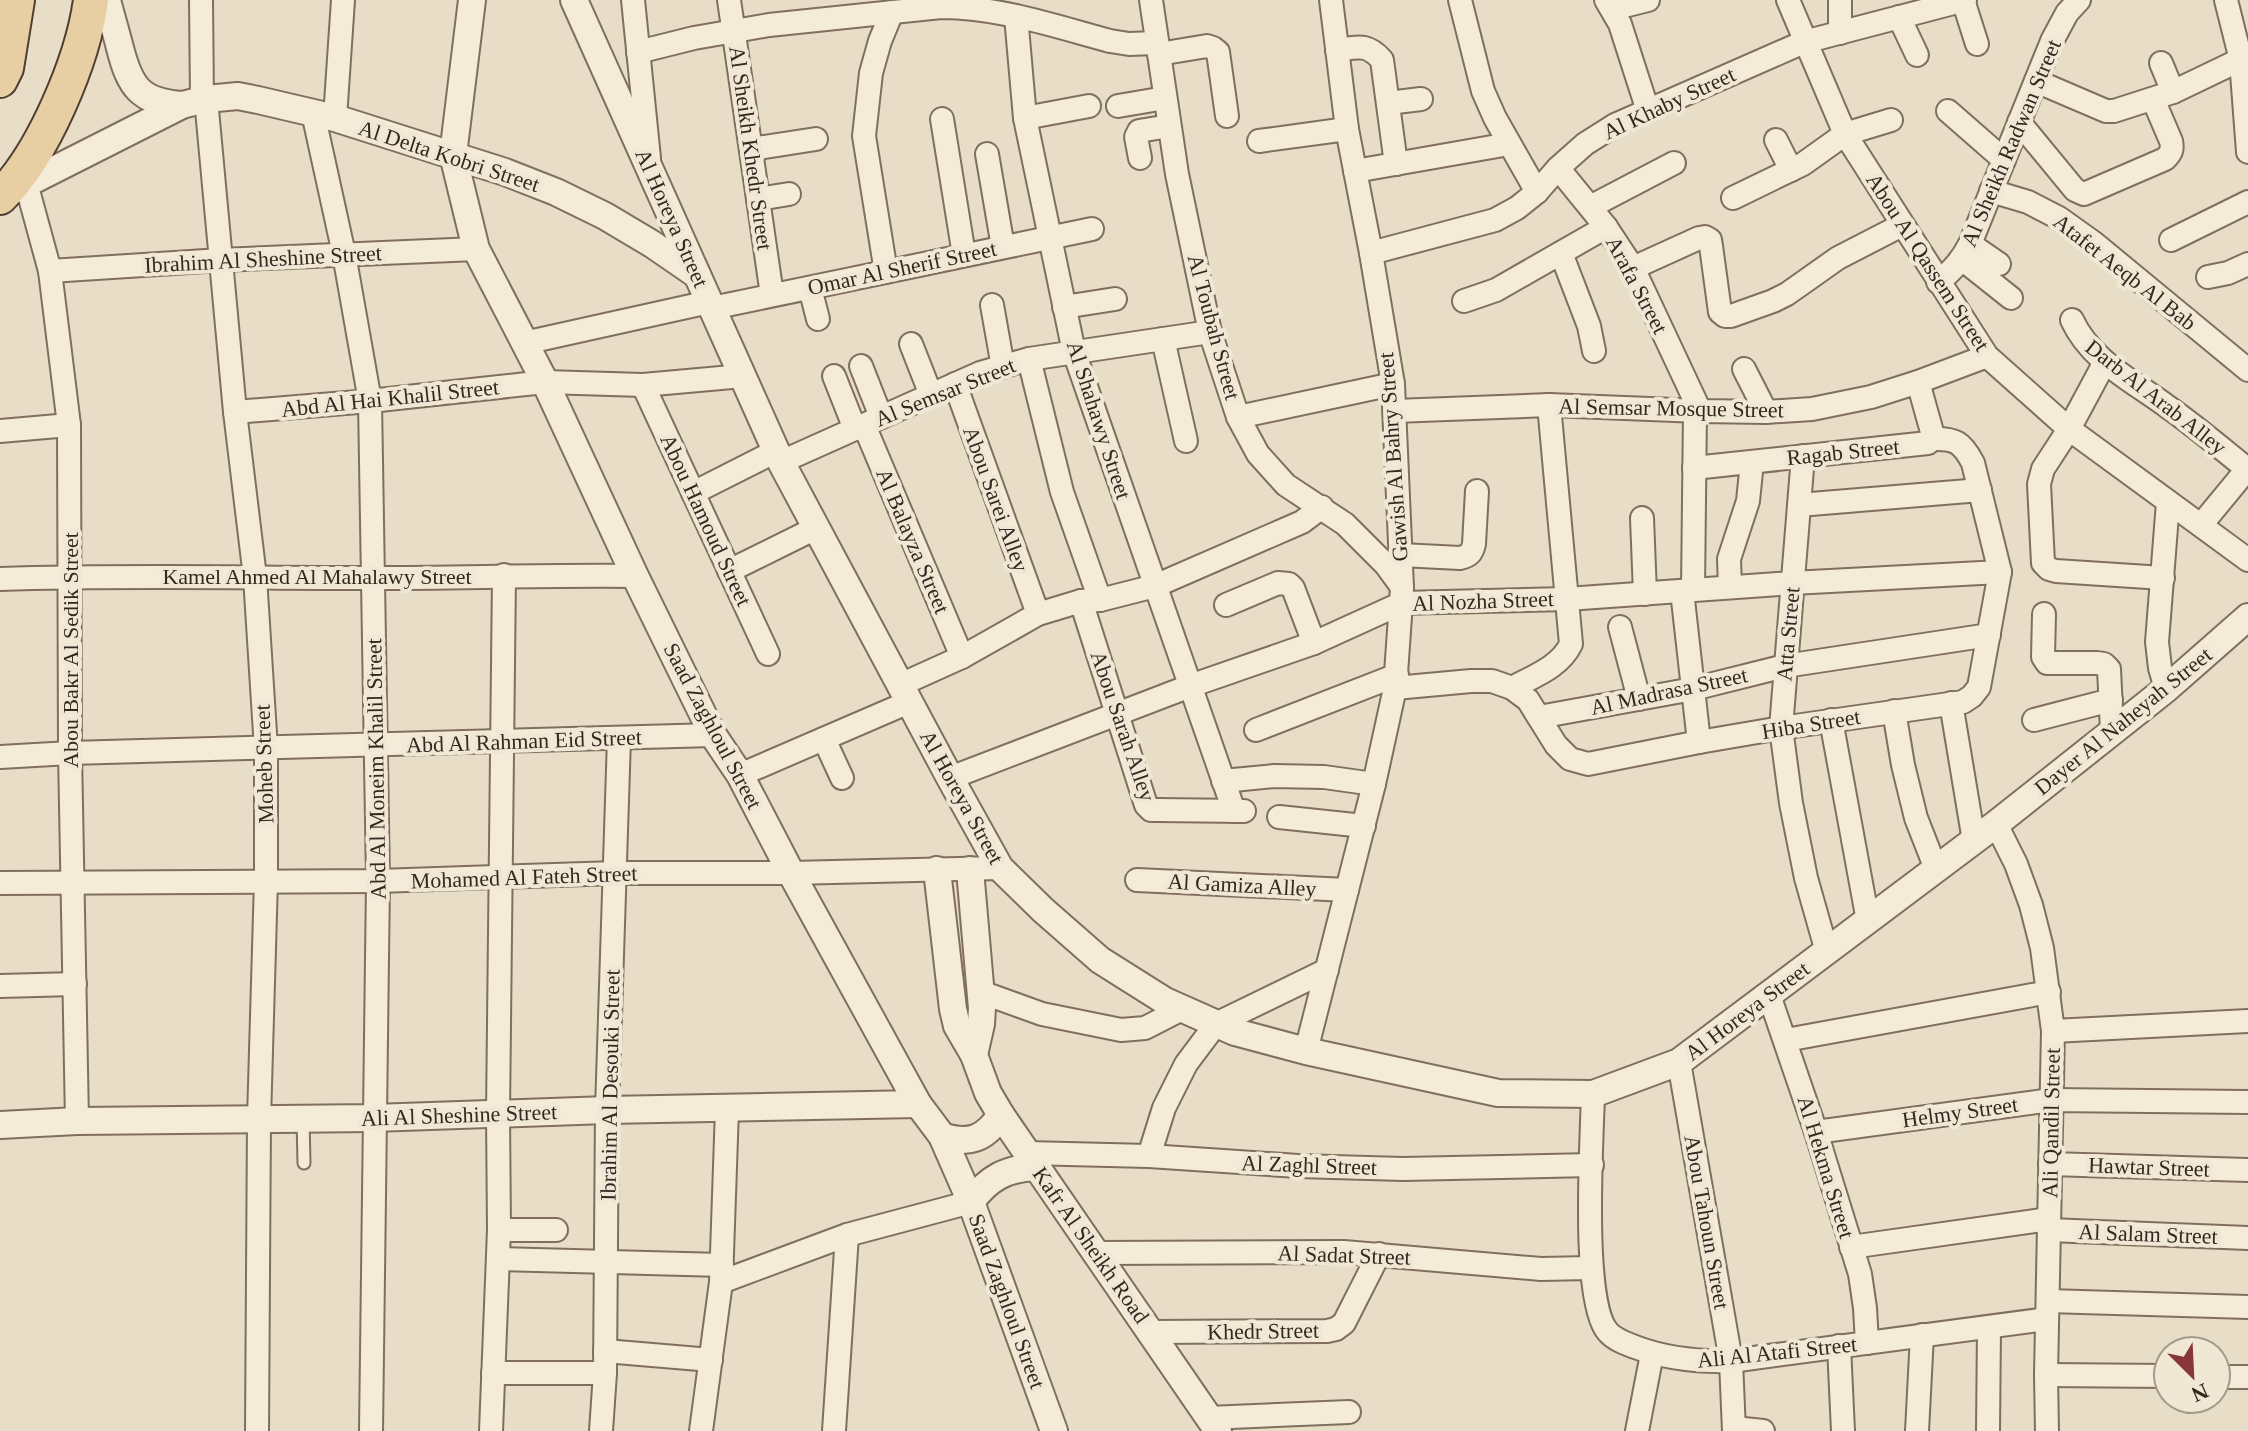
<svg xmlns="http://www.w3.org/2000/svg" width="2248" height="1431" font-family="Georgia,serif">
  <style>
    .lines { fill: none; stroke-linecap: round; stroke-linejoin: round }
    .service-casing { stroke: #816f5e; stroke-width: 15 }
    .minor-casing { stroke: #816f5e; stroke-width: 26 }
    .tertiary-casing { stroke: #816f5e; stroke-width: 30 }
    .primary-casing { stroke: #503e32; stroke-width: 38 }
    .service { stroke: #f4ebd8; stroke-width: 11 }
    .minor { stroke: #f4ebd8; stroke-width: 22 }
    .tertiary { stroke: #f4ebd8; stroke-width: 26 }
    .primary { stroke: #e7cfa3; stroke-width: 34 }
    .labels { text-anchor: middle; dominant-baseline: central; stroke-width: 8; stroke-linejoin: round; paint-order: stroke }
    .street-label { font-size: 22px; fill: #342920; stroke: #f1e7d5 }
  </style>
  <rect width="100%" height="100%" fill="#e8ddc6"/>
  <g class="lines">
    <defs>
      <polyline id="service" points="303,1119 304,1163"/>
      <g id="minor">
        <polyline points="201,0 202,100"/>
        <polyline points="633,0 649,158"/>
        <polyline points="729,0 772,295"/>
        <polyline points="1151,0 1177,174 1210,332 1238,417 1258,454 1286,485 1345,524 1386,565 1402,587"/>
        <polyline points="1460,0 1483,91 1495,118 1537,192"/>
        <polyline points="1606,0 1620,24 1648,111"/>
        <polyline points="1788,0 1845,134 1987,356 2069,429 2248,560"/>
        <polyline points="1840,0 1840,33"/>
        <polyline points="1963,0 1977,44"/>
        <polyline points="2226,0 2241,60 2248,152"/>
        <polyline points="1612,9 1648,0"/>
        <polyline points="1016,16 1025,118 1074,352 1234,811"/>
        <polyline points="1899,17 1917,55"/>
        <path d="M1337 50C1358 47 1367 43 1382 60L1396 164"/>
        <path d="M638 52 694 38 769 25 941 7C999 7 1054 26 1110 41L1129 44 1157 43"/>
        <polyline points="1159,54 1207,46 1213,48 1218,52 1227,116"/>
        <polyline points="2161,63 2173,92"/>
        <polyline points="2036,81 2106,111 2114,111 2173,92 2248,56"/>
        <polyline points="206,99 235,412 255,577 266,749 266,880 259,1119 257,1431"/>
        <polyline points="1388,103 1421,99"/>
        <polyline points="1118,106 1165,98"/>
        <polyline points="1948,111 2004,160"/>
        <polyline points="313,113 344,254 370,401 378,881 371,1431"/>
        <polyline points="335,118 343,0"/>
        <polyline points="1025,118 1089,106"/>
        <polyline points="942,119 964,255"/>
        <path d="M2019 122 2075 190 2084 194 2165 159C2171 153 2173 150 2171 141L2153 99"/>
        <polyline points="1776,140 1791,170"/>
        <polyline points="1259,141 1347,129"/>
        <polyline points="751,149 816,139"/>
        <polyline points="987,154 1003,247"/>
        <polyline points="1140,158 1136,137 1139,131 1169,126"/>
        <polyline points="1558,168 1606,227 1633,268 1700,411"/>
        <polyline points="1355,171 1509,144"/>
        <polyline points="26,183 50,271 69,425 70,753 77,1121"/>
        <polyline points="1991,191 2028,202 2059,218 2094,243 2248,370"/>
        <polyline points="1733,198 1803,164 1845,134 1891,120"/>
        <polyline points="758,199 789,194"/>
        <polyline points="1590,207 1674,163"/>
        <polyline points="2171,240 2248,202"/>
        <polyline points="1970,244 1999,264"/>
        <polyline points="1371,253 1495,220 1517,208 1537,192 1558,168 1585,144 1615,125 1804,42 1965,0"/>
        <polyline points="1561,253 1589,326 1594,351"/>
        <polyline points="1962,259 2011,298"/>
        <polyline points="1633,268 1699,238 1705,237 1710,240 1711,246 1720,312 1725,316 1731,316 1773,301 1787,294 1838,258 1902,225"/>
        <polyline points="50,271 221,260 476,249"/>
        <polyline points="886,272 864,136 871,73 880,41 892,12"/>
        <polyline points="2208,277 2228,273 2248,264"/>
        <path d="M1938 282C1952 271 1961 261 1970 244L2052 41 2067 13 2079 0"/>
        <polyline points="810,288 818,319"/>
        <polyline points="1464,301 1496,290 1606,227"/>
        <polyline points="992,305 1003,367"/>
        <polyline points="1064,307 1115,299"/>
        <polyline points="712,308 1092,229"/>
        <path d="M2072 320C2091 361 2133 381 2168 407 2195 426 2221 448 2247 469"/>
        <polyline points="1163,339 1186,441"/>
        <polyline points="524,343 709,302"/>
        <polyline points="911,344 931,395"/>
        <polyline points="1029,359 1062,492 1100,600"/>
        <polyline points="2105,362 2069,429 2043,469 2039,484 2043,563 2049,569 2056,571 2163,578"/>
        <polyline points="861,366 881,417"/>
        <polyline points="1744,369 1766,412"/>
        <polyline points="834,376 855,429"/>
        <polyline points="955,384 1038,614"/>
        <polyline points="643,385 768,654"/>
        <polyline points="1395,411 1549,405 1700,411 1766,412 1812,409 1871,397 1918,382 1987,356"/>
        <polyline points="235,412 370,401 545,382 643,385 743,376"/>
        <polyline points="1238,417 1393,384"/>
        <polyline points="864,425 962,657"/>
        <polyline points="0,431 69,425"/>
        <polyline points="1803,456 1781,728 1791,803 1806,878 1827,952"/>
        <polyline points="781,462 980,373 1029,359 1210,332"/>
        <polyline points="1694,468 1928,443 1932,439 1932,432 1918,382"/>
        <polyline points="693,493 776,451"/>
        <polyline points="1799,505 1980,490"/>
        <polyline points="1642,518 1645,594"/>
        <polyline points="2201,525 2248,468"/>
        <path d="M1401 555 1460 558C1469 556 1472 553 1474 544L1477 491"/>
        <polyline points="729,571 816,528"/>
        <path d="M0 579C124 575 248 578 372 578 460 578 547 575 635 576"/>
        <polyline points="1730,587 1729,559 1748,501 1752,462"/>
        <polyline points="1693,590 1695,411"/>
        <polyline points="1682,591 1699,742"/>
        <polyline points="1081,601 1146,805 1151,810 1158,810 1244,811"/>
        <polyline points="1226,605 1278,583 1289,584 1293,588 1314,643"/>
        <polyline points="2044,614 2043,657 2047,663 2097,663 2104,664 2109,669 2112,731"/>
        <polyline points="1620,627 1639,699"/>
        <polyline points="900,685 962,657 1038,614 1081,601 1100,600 1155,586 1302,522 1322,507"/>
        <path d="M1395 688 1471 681H1492L1512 688 1528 700 1556 745 1570 759 1588 764 1699 742 1781 728 1963 702 1972 696 1979 687 2000 572 1973 463C1962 442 1955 438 1932 439"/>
        <path d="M1512 688C1534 676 1560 667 1571 644L1549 405"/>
        <polyline points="2166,689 2160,668 2157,642 2168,502"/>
        <polyline points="1951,703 1974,841"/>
        <polyline points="1894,711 1903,765 1916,818 1936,869"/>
        <polyline points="1539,717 1693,689 1785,666 1989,635"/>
        <polyline points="1831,720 1868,921"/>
        <polyline points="2034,720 2111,700"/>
        <polyline points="1256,730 1397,675"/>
        <polyline points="824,739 842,778"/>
        <polyline points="0,757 70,753 713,735"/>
        <polyline points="740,775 909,702"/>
        <polyline points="950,778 1190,686 1314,643 1402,603 1567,599 1792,583 2000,572"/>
        <polyline points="1223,781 1274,776 1324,777 1374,784"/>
        <polyline points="1279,817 1364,826"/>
        <polyline points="1996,824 2016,864 2031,905 2042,948 2053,1031 2046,1375 2047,1431"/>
        <polyline points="1137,880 1347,890"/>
        <polyline points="0,883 378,881 616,873 791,873 1000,868"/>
        <polyline points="0,986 75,984"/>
        <polyline points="981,992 1042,1014 1121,1030 1145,1028 1182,1009"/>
        <polyline points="1769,995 1816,1132 1860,1274 1865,1308 1867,1343"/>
        <polyline points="2053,1031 2248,1021"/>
        <polyline points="1786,1040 2049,992"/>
        <polyline points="1306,1051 1374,784 1395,688 1402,588 1393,384 1371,253 1347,129 1331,0"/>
        <polyline points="1679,1062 1731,1361 1734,1431"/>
        <path d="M1593 1094C1592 1139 1581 1303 1608 1332 1615 1340 1625 1343 1635 1347 1667 1359 1697 1362 1731 1361L2047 1319"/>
        <polyline points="1816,1132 2051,1100 2248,1102"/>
        <polyline points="1027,1153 1149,1156 1298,1166 1403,1169 1592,1165"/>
        <polyline points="1149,1156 1164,1108 1186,1064 1216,1024 1327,970"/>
        <polyline points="2050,1164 2248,1170"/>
        <polyline points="499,1230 556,1230"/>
        <polyline points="2049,1230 2248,1238"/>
        <polyline points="1851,1247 2049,1219"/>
        <polyline points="1097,1253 1344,1252 1541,1269 1590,1268"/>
        <polyline points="498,1259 722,1265"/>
        <polyline points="721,1282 847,1235 971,1202"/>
        <polyline points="2048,1301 2248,1307"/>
        <polyline points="1151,1332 1327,1331 1336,1329 1344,1323 1379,1254"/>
        <polyline points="1839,1346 1843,1431"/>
        <polyline points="605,1351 711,1360"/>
        <polyline points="493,1373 605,1373"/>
        <polyline points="2046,1375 2168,1376"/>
        <polyline points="2216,1377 2248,1377"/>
        <polyline points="1208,1418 1349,1412"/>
        <polyline points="1734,1428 1763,1431"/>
        <polyline points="491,1431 499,1230 498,1114 504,575"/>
        <polyline points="601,1431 605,1373 607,1110 619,738"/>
        <polyline points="701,1431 721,1282 727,1109"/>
        <polyline points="834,1431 847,1235"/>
        <polyline points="1637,1431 1652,1354"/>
        <polyline points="1917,1431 1922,1335"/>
        <polyline points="1988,1431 1989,1327"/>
      </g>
      <g id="tertiary">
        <path d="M107 0C111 16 116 32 120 48 130 87 140 102 182 105"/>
        <polyline points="472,0 453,155 476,249 545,382 635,576 713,735 740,775 791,873 918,1104 942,1136 971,1202 1054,1431"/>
        <polyline points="574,0 781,462 950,778 1000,868 1043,910 1100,960 1165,1001 1235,1032 1306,1051 1498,1093 1593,1094 1679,1062 1996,824 2166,689 2248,617"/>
        <polyline points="8,193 182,105 206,99 238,96 258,100 335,118 505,172 556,192 605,216 652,244 697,275"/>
        <polyline points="937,870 953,1009 957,1026 974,1055 988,1093 1001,1115 1218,1431"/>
        <polyline points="970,870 982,1008 981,1024 974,1055"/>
        <polyline points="0,1125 77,1121 373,1118 607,1110 918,1104"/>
        <path d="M942 1136C969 1145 985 1139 1001 1115"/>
        <path d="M971 1202C988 1178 1007 1168 1037 1167"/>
      </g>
      <g id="primary">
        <polyline points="0,80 6,68 17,0"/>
        <path d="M0 197C43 155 83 60 91 0"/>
      </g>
    </defs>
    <use href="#service" class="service-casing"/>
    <use href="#minor" class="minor-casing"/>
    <use href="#tertiary" class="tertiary-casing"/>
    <use href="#primary" class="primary-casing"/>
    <use href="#service" class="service"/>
    <use href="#minor" class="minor"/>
    <use href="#tertiary" class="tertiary"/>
    <use href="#primary" class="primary"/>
  </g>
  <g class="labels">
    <g class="street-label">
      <text transform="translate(1669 103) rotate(-25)">Al Khaby Street</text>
      <text transform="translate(2011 143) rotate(-67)">Al Sheikh Radwan Street</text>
      <text transform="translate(751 148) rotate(82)">Al Sheikh Khedr Street</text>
      <text transform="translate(449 156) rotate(18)">Al Delta Kobri Street</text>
      <text transform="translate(672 218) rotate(66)">Al Horeya Street</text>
      <text transform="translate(263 259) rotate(-3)">Ibrahim Al Sheshine Street</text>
      <text transform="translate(1928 262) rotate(57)">Abou Al Qassem Street</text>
      <text transform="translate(902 268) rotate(-12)">Omar Al Sherif Street</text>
      <text transform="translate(2125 272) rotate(38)">Atafet Aeqb Al Bab</text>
      <text transform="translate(1637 285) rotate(62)">Arafa Street</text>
      <text transform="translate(1214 327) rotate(75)">Al Toubah Street</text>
      <text transform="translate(945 392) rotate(-22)">Al Semsar Street</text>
      <text transform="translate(2156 397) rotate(38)">Darb Al Arab Alley</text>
      <text transform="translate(390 398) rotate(-6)">Abd Al Hai Khalil Street</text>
      <text transform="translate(1671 408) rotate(1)">Al Semsar Mosque Street</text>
      <text transform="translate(1099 420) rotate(72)">Al Shahawy Street</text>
      <text transform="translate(1843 452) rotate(-6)">Ragab Street</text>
      <text transform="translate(1393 457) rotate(-94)">Gawish Al Bahry Street</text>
      <text transform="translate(996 499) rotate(70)">Abou Sarei Alley</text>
      <text transform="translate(706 520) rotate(65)">Abou Hamoud Street</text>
      <text transform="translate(913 541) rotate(67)">Al Balayza Street</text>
      <text x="317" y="576">Kamel Ahmed Al Mahalawy Street</text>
      <text transform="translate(1483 601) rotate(-2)">Al Nozha Street</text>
      <text transform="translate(1788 634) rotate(-85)">Atta Street</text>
      <text transform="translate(70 650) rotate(-90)">Abou Bakr Al Sedik Street</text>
      <text transform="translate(1669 691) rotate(-12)">Al Madrasa Street</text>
      <text transform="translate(2123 721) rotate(-39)">Dayer Al Naheyah Street</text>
      <text transform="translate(1811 724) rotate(-9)">Hiba Street</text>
      <text transform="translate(713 726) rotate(62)">Saad Zaghloul Street</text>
      <text transform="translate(1123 726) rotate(71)">Abou Sarah Alley</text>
      <text transform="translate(524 741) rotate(-2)">Abd Al Rahman Eid Street</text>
      <text transform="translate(264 764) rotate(-92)">Moheb Street</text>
      <text transform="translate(376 769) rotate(-91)">Abd Al Moneim Khalil Street</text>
      <text transform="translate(962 797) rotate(61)">Al Horeya Street</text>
      <text transform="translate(524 877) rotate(-2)">Mohamed Al Fateh Street</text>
      <text transform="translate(1242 885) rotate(3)">Al Gamiza Alley</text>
      <text transform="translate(1747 1011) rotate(-37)">Al Horeya Street</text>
      <text transform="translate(610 1085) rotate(-89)">Ibrahim Al Desouki Street</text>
      <text transform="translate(1960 1112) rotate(-8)">Helmy Street</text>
      <text transform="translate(459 1115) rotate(-2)">Ali Al Sheshine Street</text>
      <text transform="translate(2051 1123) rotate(-89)">Ali Qandil Street</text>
      <text transform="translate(1309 1165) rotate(2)">Al Zaghl Street</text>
      <text transform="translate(1826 1167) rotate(73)">Al Hekma Street</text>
      <text transform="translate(2149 1167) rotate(2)">Hawtar Street</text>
      <text transform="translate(1707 1222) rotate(80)">Abou Tahoun Street</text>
      <text transform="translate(2148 1234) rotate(2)">Al Salam Street</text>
      <text transform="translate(1091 1245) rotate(55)">Kafr Al Sheikh Road</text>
      <text transform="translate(1344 1255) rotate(2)">Al Sadat Street</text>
      <text transform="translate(1007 1301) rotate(70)">Saad Zaghloul Street</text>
      <text transform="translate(1263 1331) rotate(-1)">Khedr Street</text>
      <text transform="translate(1777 1352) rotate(-6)">Ali Al Atafi Street</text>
    </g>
  </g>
  <g transform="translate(2192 1375) rotate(156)"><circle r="38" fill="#f1e7d5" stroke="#a59b8d" stroke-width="2"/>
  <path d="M0-6L14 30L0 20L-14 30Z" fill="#89363a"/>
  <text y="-12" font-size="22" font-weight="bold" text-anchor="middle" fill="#342920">N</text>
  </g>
</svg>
